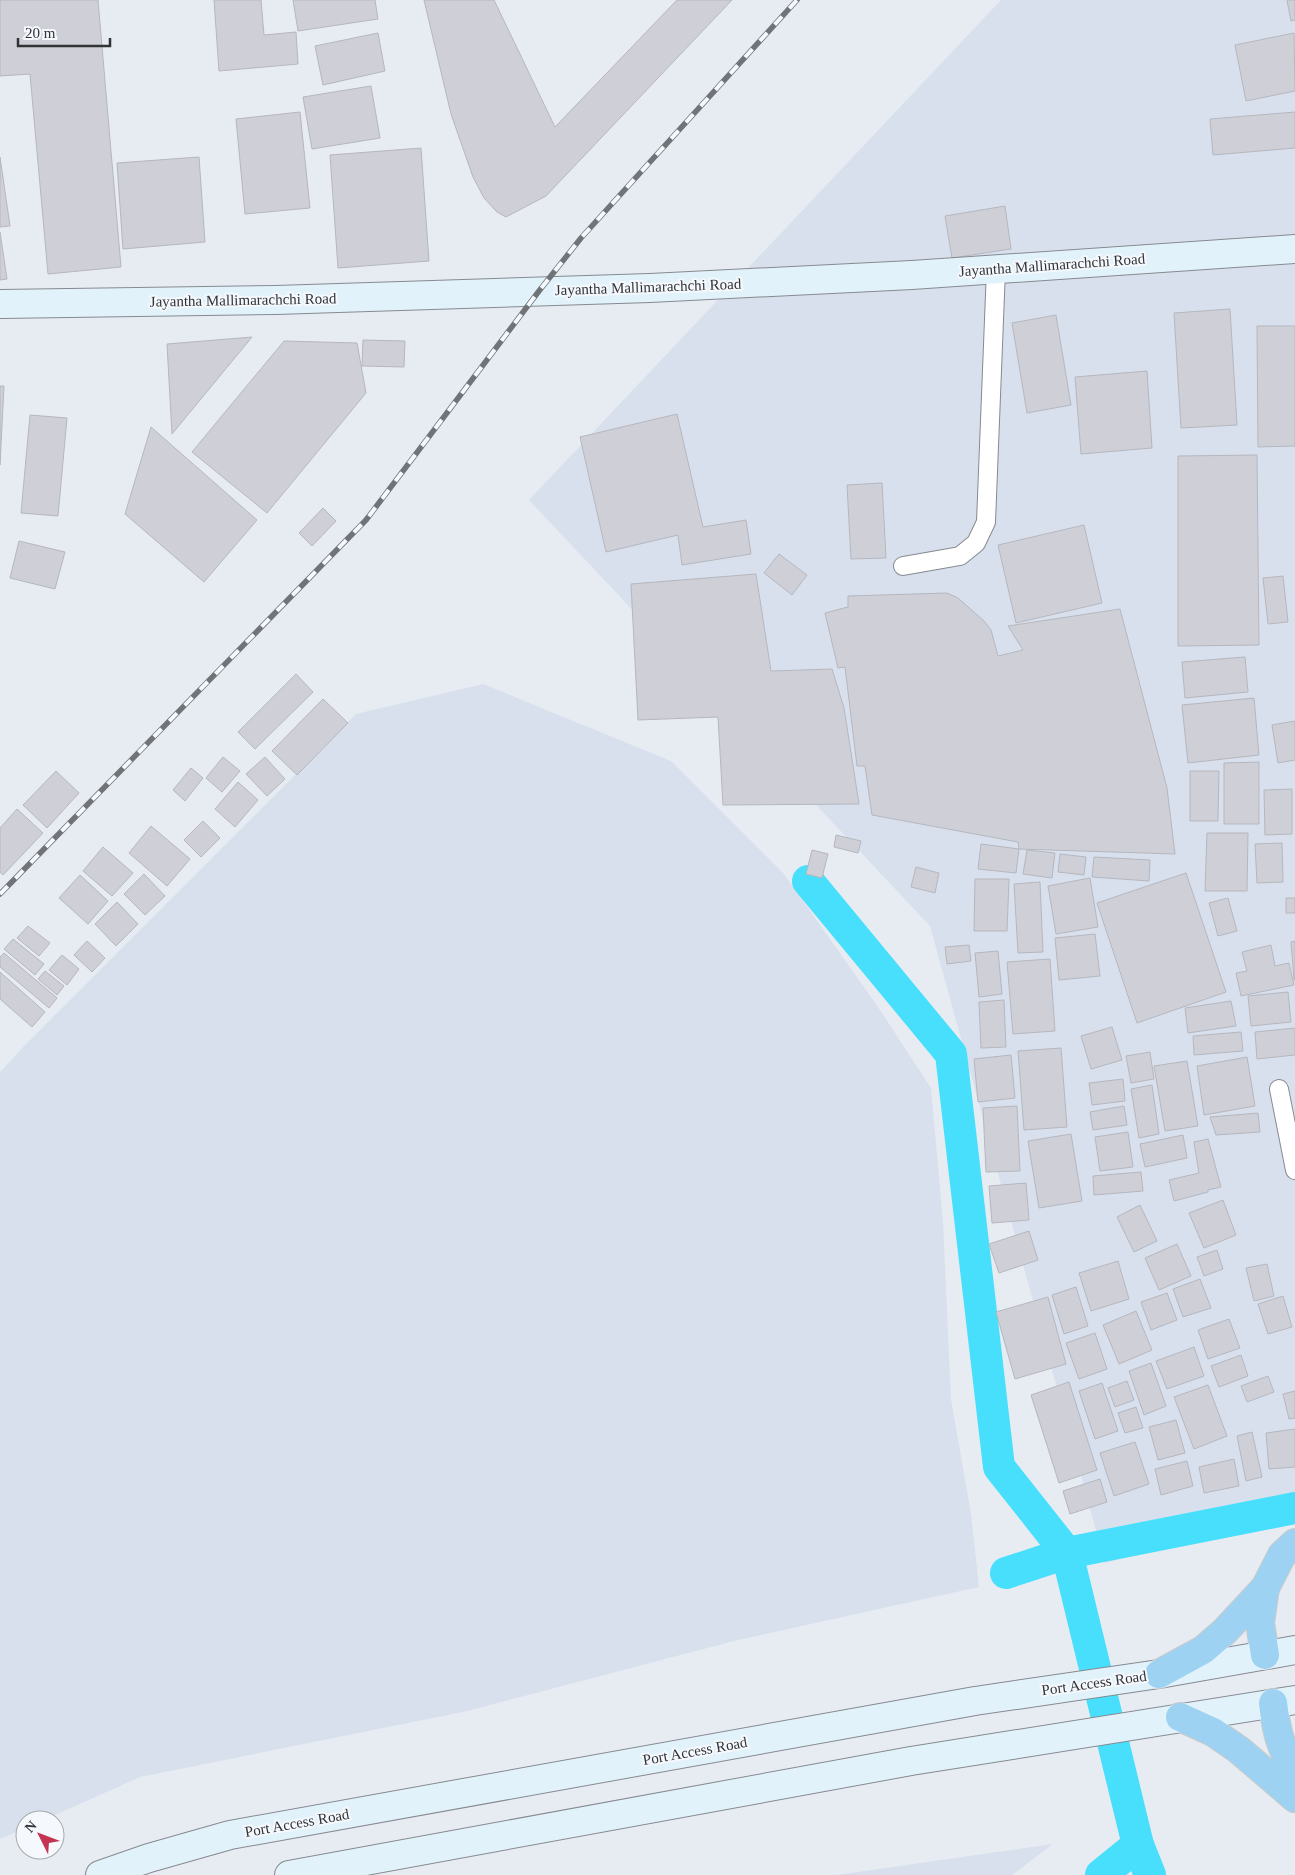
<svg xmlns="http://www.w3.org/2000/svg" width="1295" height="1875" font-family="Georgia,serif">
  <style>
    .built { fill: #d8e0ed }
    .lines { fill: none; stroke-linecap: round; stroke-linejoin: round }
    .canal { stroke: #47dffb; stroke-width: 32 }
    .building { fill: #cfd0d7; stroke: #b6b7be }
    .lane-casing { stroke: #868a90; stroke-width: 20 }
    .secondary-casing { stroke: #868a90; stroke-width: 30 }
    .highway-casing { stroke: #c9caca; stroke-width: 30 }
    .lane { stroke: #fff; stroke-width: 18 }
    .secondary { stroke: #e2f2fb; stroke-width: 28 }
    .highway { stroke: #9ed2f2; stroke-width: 28 }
    .rail-casing { stroke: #707377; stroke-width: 5.5 }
    .rail { stroke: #f5f9fe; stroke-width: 4; stroke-dasharray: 11; stroke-linecap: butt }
    .labels { text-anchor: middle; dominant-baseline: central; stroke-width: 4; stroke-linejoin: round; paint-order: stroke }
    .street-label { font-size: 15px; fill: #313335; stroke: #f5f9fe }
  </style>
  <rect width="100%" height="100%" fill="#e7ecf2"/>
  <g class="built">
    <polygon points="1001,0 1295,0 1295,1514 1105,1563 930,926 529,500"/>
    <polygon points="483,684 671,761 784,874 878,1007 931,1088 943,1221 951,1399 971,1514 979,1587 734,1641 463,1712 140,1777 44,1820 25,1820 25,1828 0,1839 0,1072 26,1044 356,714"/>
    <polygon points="1053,1844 1012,1875 837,1875 948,1859"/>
  </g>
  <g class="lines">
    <g class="canal">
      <polyline points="808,881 951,1054 999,1467 1067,1553 1138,1845"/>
      <polyline points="1006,1573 1067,1553 1295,1508"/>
      <polyline points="1101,1875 1138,1845 1150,1875"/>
    </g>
  </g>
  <g class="building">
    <polygon points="0,0 98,0 121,267 48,274 30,74 0,76"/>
    <polygon points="214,0 261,0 264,35 296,32 298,64 219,71"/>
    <polygon points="293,0 375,0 378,19 298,31"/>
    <polygon points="424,0 494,0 555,127 677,0 732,0 546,196 506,217 497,212 484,198 473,177 451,114"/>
    <polygon points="1287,0 1295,0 1295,20 1291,21"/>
    <polygon points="378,33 385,71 323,85 315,46"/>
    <polygon points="1294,33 1295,91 1246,101 1235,45"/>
    <polygon points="371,86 380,138 312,149 303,97"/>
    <polygon points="300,112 310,208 245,214 236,119"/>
    <polygon points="1295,112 1295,148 1213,155 1210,119"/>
    <polygon points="421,148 429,261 338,268 330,155"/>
    <polygon points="0,157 10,226 0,227"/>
    <polygon points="199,157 205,242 123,249 117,163"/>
    <polygon points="1005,206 1011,249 952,258 945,216"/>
    <polygon points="0,232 7,279 0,280"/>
    <polygon points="1230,309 1237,425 1181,428 1174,313"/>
    <polygon points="1056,315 1071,405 1027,413 1012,323"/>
    <polygon points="1257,326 1295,326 1295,446 1258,447"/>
    <polygon points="252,337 172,434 167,344"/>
    <polygon points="363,340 405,341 404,367 362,366"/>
    <polygon points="284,341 357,343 366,393 267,513 192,452"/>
    <polygon points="1147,371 1152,448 1081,454 1075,377"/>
    <polygon points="0,386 4,386 0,465"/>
    <polygon points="677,414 703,527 746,520 751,554 682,565 678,535 606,552 580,437"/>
    <polygon points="30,415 67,418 58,516 21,513"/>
    <polygon points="151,427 257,520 204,582 125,514"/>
    <polygon points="1257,455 1259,645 1178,646 1178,456"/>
    <polygon points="882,483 886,558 851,559 847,485"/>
    <polygon points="323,508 336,521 312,546 299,533"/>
    <polygon points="1084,525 1102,603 1016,623 998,545"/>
    <polygon points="19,541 65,552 55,589 10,578"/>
    <polygon points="779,554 807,575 792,595 764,573"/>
    <polygon points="756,574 771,671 832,669 844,708 859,804 723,805 718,717 638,720 631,584"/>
    <polygon points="1283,576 1288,622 1268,624 1263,578"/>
    <polygon points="947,593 958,598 984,621 991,630 998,656 1023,650 1008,626 1120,609 1167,788 1175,854 1019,849 1018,842 872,815 865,766 857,766 845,667 838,668 825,613 848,607 848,596"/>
    <polygon points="1245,657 1248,692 1185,698 1182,662"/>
    <polygon points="296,674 313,692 255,749 238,732"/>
    <polygon points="1254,698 1259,755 1188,763 1182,705"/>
    <polygon points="323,699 348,723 297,775 272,751"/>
    <polygon points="1295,721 1295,760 1278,763 1272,725"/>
    <polygon points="223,757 240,771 222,792 206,778"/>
    <polygon points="265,757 285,779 267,796 246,774"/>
    <polygon points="1259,762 1259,824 1224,824 1224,763"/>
    <polygon points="191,768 203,778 185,801 173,790"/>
    <polygon points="56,771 79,793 47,828 23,805"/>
    <polygon points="1190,771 1219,771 1218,821 1190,821"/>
    <polygon points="238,782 258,800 235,827 215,809"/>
    <polygon points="1292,789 1292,834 1265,835 1264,790"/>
    <polygon points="17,809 43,833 3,875 0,872 0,828"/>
    <polygon points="203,821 220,838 201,857 184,840"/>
    <polygon points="151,826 190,859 167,886 129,853"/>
    <polygon points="1207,833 1248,833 1247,891 1205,891"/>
    <polygon points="836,835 861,841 858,853 834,847"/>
    <polygon points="1282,843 1283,882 1257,883 1255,844"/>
    <polygon points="981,844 1019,849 1016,873 978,869"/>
    <polygon points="103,847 133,873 112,896 83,871"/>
    <polygon points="812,850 828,854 822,878 806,874"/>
    <polygon points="1027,850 1055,853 1052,878 1023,874"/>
    <polygon points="1060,854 1086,857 1084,875 1058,872"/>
    <polygon points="1094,857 1150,860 1149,881 1092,877"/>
    <polygon points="916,867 939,873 935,893 911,887"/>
    <polygon points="1186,873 1226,992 1137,1023 1097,903"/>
    <polygon points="144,874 165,896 145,915 124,894"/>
    <polygon points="80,875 108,901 88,924 59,898"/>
    <polygon points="1090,878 1098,927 1056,934 1048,886"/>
    <polygon points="975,879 1009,879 1007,931 974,931"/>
    <polygon points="1040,882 1043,952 1018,953 1014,884"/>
    <polygon points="1228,898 1237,931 1218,936 1209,903"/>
    <rect x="1286" y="898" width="9" height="15"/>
    <polygon points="117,902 138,924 116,946 95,924"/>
    <polygon points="28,926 50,943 39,956 17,938"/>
    <polygon points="1095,934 1100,976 1059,980 1055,938"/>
    <polygon points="13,939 44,964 35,975 4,949"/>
    <polygon points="87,941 105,958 92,972 74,955"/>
    <polygon points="1295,941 1295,980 1294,980 1291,942"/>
    <polygon points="969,945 971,961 947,964 945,947"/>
    <polygon points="1271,945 1275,966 1289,963 1294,985 1241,996 1236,973 1247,971 1242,952"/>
    <polygon points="998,951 1002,994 979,997 975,953"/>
    <polygon points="4,953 57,998 49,1008 0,967 0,957"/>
    <polygon points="62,955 79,969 67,985 49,970"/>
    <polygon points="1050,959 1055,1031 1013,1034 1007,962"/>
    <polygon points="45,971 64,986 57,995 38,979"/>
    <polygon points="0,972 45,1012 32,1027 0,999"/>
    <polygon points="1288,992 1291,1022 1251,1026 1248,996"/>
    <polygon points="1004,1000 1006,1047 981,1048 979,1002"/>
    <polygon points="1231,1001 1236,1026 1188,1033 1185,1008"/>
    <polygon points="1112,1027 1122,1060 1091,1069 1081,1036"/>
    <polygon points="1295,1028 1295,1055 1257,1059 1255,1032"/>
    <polygon points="1241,1032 1243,1051 1194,1055 1193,1036"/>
    <polygon points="1061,1048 1067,1127 1024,1130 1018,1051"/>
    <polygon points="1150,1052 1154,1079 1131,1083 1126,1056"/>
    <polygon points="1011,1055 1015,1098 978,1102 974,1059"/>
    <polygon points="1247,1057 1255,1106 1204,1115 1197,1066"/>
    <polygon points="1187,1061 1198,1126 1165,1131 1154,1066"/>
    <polygon points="1123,1079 1125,1101 1092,1105 1089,1083"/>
    <polygon points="1152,1085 1159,1134 1139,1138 1131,1089"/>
    <polygon points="1017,1106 1020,1171 986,1172 983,1108"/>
    <polygon points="1124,1106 1127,1125 1093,1130 1090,1112"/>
    <polygon points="1258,1113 1260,1132 1216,1135 1210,1117"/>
    <polygon points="1128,1132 1133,1167 1100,1171 1095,1137"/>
    <polygon points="1071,1134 1082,1201 1039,1208 1028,1141"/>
    <polygon points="1183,1135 1187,1158 1145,1167 1140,1144"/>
    <polygon points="1208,1139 1221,1187 1208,1190 1208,1192 1174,1201 1169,1180 1199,1173 1194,1142"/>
    <polygon points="1141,1172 1143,1191 1094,1195 1093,1176"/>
    <polygon points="1026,1183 1029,1220 992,1223 989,1186"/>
    <polygon points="1223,1200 1236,1235 1204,1248 1189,1213"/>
    <polygon points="1140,1205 1157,1241 1134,1252 1117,1217"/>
    <polygon points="1029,1231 1038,1260 999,1273 989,1244"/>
    <polygon points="1177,1244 1191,1276 1159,1290 1145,1258"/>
    <polygon points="1217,1250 1223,1269 1204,1276 1197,1257"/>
    <polygon points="1118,1261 1129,1299 1091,1311 1079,1273"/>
    <polygon points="1267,1264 1274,1296 1254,1301 1246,1268"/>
    <polygon points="1200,1279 1211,1308 1183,1317 1173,1289"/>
    <polygon points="1076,1287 1088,1326 1064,1334 1052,1295"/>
    <polygon points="1167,1293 1177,1320 1151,1330 1141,1302"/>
    <polygon points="1283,1296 1292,1327 1268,1334 1258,1304"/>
    <polygon points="1048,1297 1066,1364 1015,1379 996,1312"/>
    <polygon points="1136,1311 1152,1350 1119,1364 1103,1325"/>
    <polygon points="1229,1319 1240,1348 1208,1359 1198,1330"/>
    <polygon points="1095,1333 1107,1369 1079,1379 1066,1343"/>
    <polygon points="1194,1347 1204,1376 1167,1389 1156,1361"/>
    <polygon points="1241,1355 1248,1376 1219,1387 1211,1366"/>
    <polygon points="1151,1363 1166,1406 1144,1415 1129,1371"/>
    <polygon points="1268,1376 1274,1392 1247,1402 1241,1386"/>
    <polygon points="1127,1381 1134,1400 1115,1407 1108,1388"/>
    <polygon points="1069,1382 1097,1470 1059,1483 1031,1395"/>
    <polygon points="1102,1383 1118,1431 1095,1439 1079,1391"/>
    <polygon points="1208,1385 1227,1436 1194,1449 1174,1397"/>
    <polygon points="1295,1391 1295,1418 1289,1419 1283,1394"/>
    <polygon points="1136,1407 1143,1428 1125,1433 1118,1413"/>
    <polygon points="1176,1420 1185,1453 1158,1460 1149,1427"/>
    <polygon points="1295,1429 1295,1467 1269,1469 1266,1433"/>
    <polygon points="1252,1432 1262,1477 1246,1481 1237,1436"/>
    <polygon points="1135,1442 1149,1484 1114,1496 1100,1453"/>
    <polygon points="1234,1459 1239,1486 1204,1493 1199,1467"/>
    <polygon points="1187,1461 1193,1486 1161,1495 1155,1469"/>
    <polygon points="1100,1479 1107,1502 1070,1514 1063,1491"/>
  </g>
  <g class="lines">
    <defs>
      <g id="lane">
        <polyline points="903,566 960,556 976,543 986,522 996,269"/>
        <polyline points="1279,1089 1295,1170"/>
      </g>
      <g id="secondary">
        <polyline points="0,304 276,300 650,288 912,275 1295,249"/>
        <polyline points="100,1875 149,1858 230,1835 975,1701 1159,1674 1295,1650"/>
        <polyline points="289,1875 911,1761 1295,1700"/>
      </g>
      <g id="highway">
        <polyline points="1265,1655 1260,1623 1265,1588"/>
        <polyline points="1159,1674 1203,1650 1225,1631 1265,1588 1282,1555 1295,1543"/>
        <path d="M1273 1703C1276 1728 1280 1749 1295 1770"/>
        <polyline points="1180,1717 1213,1732 1239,1750 1295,1798"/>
      </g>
    </defs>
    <use href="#lane" class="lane-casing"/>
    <use href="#secondary" class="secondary-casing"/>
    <use href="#highway" class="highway-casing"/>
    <use href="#lane" class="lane"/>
    <use href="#secondary" class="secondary"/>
    <use href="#highway" class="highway"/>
    <defs>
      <polyline id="rail" points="0,894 366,520 539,291 581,238 797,0"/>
    </defs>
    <use href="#rail" class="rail-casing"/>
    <use href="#rail" class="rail"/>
  </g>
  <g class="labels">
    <g class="street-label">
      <text transform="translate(1052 265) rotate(-4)">Jayantha Mallimarachchi Road</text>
      <text transform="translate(648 287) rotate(-2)">Jayantha Mallimarachchi Road</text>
      <text transform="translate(243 300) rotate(-1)">Jayantha Mallimarachchi Road</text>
      <text transform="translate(1094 1683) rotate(-8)">Port Access Road</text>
      <text transform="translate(695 1751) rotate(-10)">Port Access Road</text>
      <text transform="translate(297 1823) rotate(-10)">Port Access Road</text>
    </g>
  </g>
  <g transform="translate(40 1835) rotate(312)"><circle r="24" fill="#f5f9fe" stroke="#a7aaae"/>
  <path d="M0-4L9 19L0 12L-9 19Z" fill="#c43351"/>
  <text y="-8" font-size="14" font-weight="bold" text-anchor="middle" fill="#313335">N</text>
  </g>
  <path d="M18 38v8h92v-8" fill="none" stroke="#313335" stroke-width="2.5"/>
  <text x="25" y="38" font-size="15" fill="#313335" stroke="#f5f9fe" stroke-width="4" paint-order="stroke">20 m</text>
</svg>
